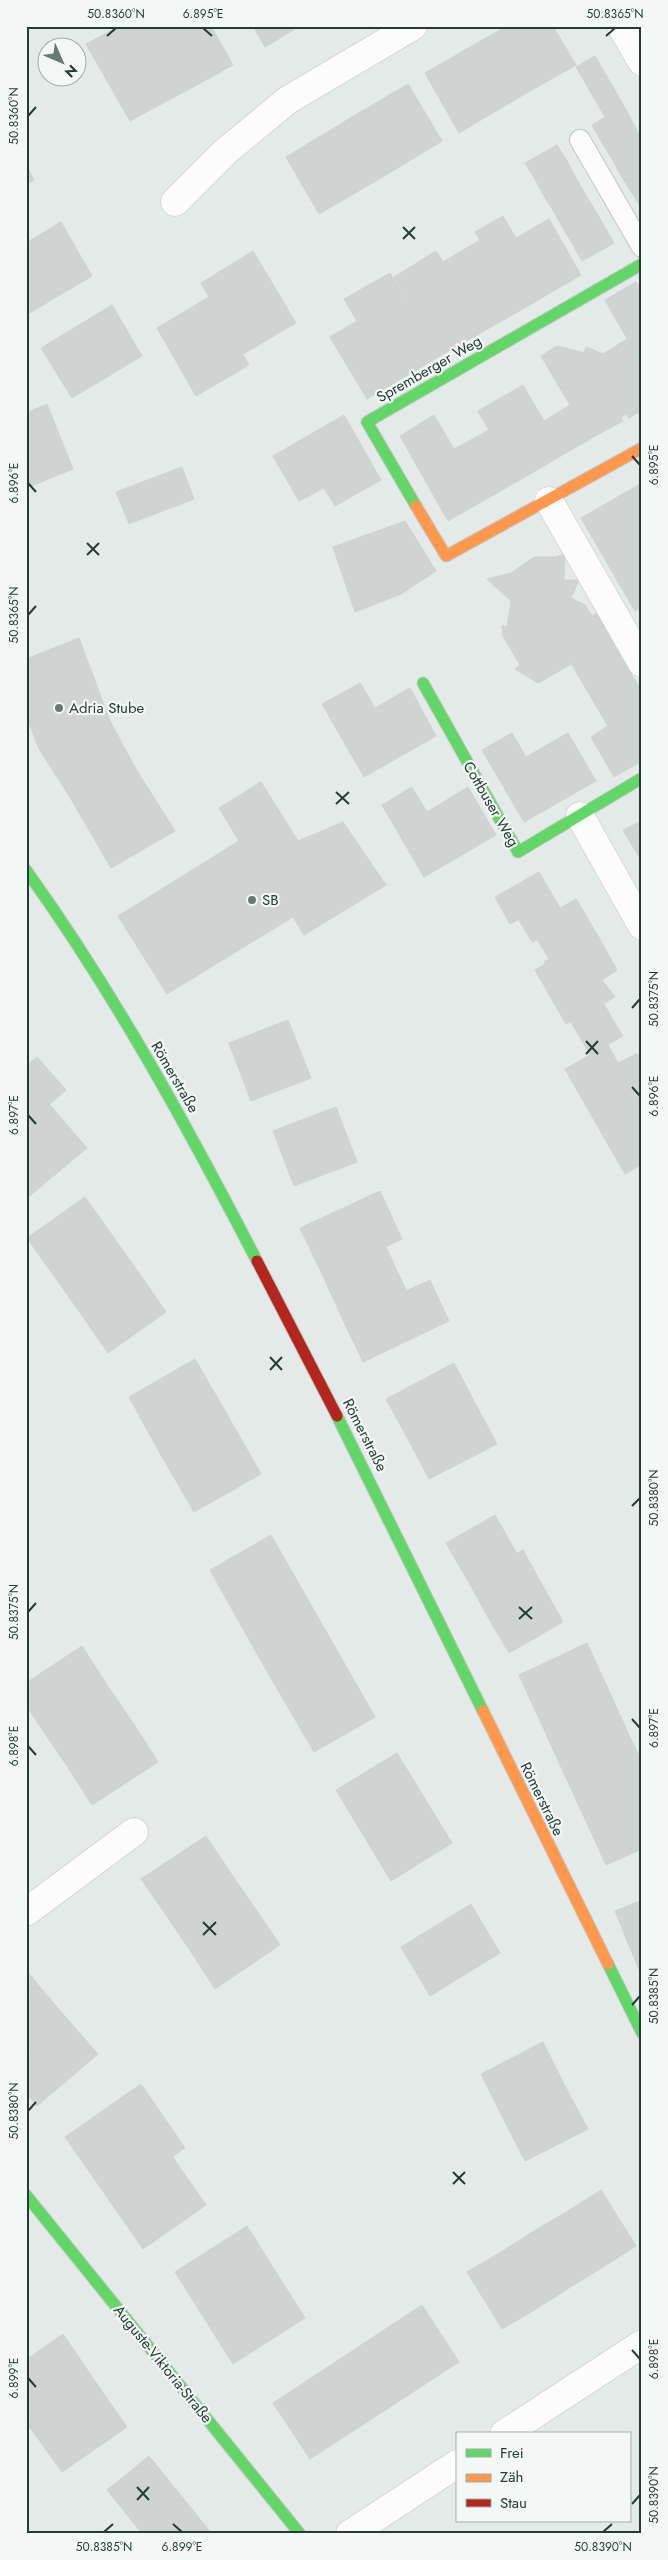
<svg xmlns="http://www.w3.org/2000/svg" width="668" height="2560" font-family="Jost,sans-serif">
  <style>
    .building { fill: #cfd3d2; stroke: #cdd3d0 }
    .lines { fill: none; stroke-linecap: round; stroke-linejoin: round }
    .lane-casing { stroke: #c1c7c4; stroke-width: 22 }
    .street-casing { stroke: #c1c7c4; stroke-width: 29 }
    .fast-casing { stroke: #c0c7c4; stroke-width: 13 }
    .slow-casing { stroke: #c0c7c4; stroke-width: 13 }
    .jam-casing { stroke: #c0c7c4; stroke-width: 13 }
    .lane { stroke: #fbfcfb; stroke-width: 20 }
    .street { stroke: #fbfcfb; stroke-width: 28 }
    .fast { stroke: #63d668; stroke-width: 11 }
    .slow { stroke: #ff974d; stroke-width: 11 }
    .jam { stroke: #b3261e; stroke-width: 11 }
    .ticks { fill: none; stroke: #233c35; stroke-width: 2 }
    .poi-dot { fill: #677973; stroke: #f3f8f6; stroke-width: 2 }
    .labels { text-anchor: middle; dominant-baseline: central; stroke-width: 4.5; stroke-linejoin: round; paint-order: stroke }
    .street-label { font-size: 15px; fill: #233c35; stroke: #f3f8f6 }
    .poi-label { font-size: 15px; fill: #233c35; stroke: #f3f8f6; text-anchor: start }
    .neatline { fill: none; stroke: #233c35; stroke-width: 2 }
    .ticks-label { font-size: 12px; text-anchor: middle; fill: #233c35 }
  </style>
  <rect width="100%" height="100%" fill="#e4eae7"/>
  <g class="building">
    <polygon points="119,26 144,26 182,93 130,121 86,44"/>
    <polygon points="144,26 211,26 233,65 182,93"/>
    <polygon points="253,26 300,26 265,47"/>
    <polygon points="507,26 553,26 576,65 518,98 484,39"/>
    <polygon points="484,39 518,98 459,133 425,73"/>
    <polygon points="595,56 624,106 605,117 576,67"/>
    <polygon points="408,84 442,141 386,175 352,117"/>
    <polygon points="624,106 633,123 601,141 592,125"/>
    <polygon points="352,117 386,175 319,214 286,157"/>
    <polygon points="633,123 642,140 611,157 601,141"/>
    <polygon points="642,140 642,161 620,174 611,157"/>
    <polygon points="557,145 567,161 535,179 525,163"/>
    <polygon points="567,161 576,178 544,196 535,179"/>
    <polygon points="642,161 642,183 630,190 620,174"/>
    <polygon points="26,165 34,180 26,184"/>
    <polygon points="576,178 585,194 554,212 544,196"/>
    <polygon points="642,183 642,205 640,206 630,190"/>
    <polygon points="585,194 595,210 563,228 554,212"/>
    <polygon points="595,210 604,226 573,245 563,228"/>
    <polygon points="503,216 516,238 549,219 581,275 521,310 475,232"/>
    <polygon points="61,222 92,276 26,315 26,243"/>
    <polygon points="604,226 614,243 582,261 573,245"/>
    <polygon points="480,240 521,310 440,356 394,277 436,251 443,262"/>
    <polygon points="253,251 296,323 243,354 201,283"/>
    <polygon points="390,273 440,356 367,399 330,337 357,321 344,299"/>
    <polygon points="636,282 642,292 642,300 614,316 605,300"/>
    <polygon points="209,297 249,365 196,396 157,328"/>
    <polygon points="642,300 642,322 624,333 614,316"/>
    <polygon points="112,305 142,356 72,398 41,348"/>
    <polygon points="642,322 642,344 633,349 624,333"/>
    <polygon points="627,339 642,364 642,410 629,418 627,414 621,417 623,421 590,439 541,356 557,346 584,353 586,347 603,354"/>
    <polygon points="642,344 642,364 633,349"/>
    <polygon points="523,385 544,421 570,405 590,439 518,481 478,411"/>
    <polygon points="47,404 73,469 26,488 26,413"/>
    <polygon points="344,415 381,480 335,506 324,488 299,501 273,456"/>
    <polygon points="434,415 454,449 489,430 518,481 448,521 400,436"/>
    <polygon points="182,467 194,499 129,524 116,492"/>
    <polygon points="642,483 642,607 635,611 581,518"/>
    <polygon points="405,521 436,571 401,594 355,612 333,547"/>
    <polygon points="565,554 564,580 579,580 571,598 585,605 592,616 597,613 612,641 538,683 515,669 520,665 503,636 502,625 507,627 511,601 487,579 511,573 534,557 556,557"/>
    <polygon points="79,638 110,721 39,749 26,715 26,659"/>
    <polygon points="612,641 642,692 642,761 614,777 591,737 608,726 572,665"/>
    <polygon points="360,683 375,708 410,688 436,736 364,777 322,704"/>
    <polygon points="110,721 136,769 68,794 39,749"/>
    <polygon points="512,733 526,757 568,733 596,781 524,822 482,750"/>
    <polygon points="136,769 175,831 111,868 68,794"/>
    <polygon points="261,782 298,841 343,822 386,885 304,935 293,917 167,994 118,916 239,841 219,808"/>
    <polygon points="412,787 427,812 468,787 496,835 424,877 382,805"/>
    <polygon points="642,821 642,862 623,830"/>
    <polygon points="539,872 553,896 517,917 519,919 510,924 495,897"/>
    <polygon points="553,896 560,908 576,899 597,934 545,964 544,962 549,959 537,939 532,942 517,917"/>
    <polygon points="597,934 617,970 602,980 615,997 566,1024 535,970"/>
    <polygon points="604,1004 613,1020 581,1039 571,1022"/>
    <polygon points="288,1020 311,1078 251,1101 229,1043"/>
    <polygon points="613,1020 623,1036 590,1055 581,1039"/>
    <polygon points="608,1045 618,1063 636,1054 642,1055 642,1121 606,1141 565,1069"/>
    <polygon points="37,1057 66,1090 26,1125 26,1066"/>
    <polygon points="50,1105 87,1148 26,1199 26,1125"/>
    <polygon points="336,1107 357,1162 294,1186 273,1131"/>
    <polygon points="642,1121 642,1164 625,1174 606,1141"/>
    <polygon points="380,1191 402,1239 323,1276 300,1228"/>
    <polygon points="85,1197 112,1235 54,1276 27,1238"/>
    <polygon points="112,1235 139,1273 81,1314 54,1276"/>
    <polygon points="386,1247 406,1290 343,1320 323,1276"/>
    <polygon points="139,1273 166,1312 108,1353 81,1314"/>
    <polygon points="430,1280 449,1321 363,1362 343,1320"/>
    <polygon points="195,1359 228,1416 161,1455 129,1397"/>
    <polygon points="454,1363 475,1403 408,1439 386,1399"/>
    <polygon points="475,1403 497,1444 429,1479 408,1439"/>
    <polygon points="228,1416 261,1474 194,1512 161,1455"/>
    <polygon points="495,1515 517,1554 468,1581 446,1543"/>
    <polygon points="271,1535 323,1626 261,1661 210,1570"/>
    <polygon points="523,1550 544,1588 489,1619 468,1581"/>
    <polygon points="544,1588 563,1622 509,1653 489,1619"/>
    <polygon points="323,1626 375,1717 314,1752 261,1661"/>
    <polygon points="587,1643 609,1691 541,1723 519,1675"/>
    <polygon points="82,1646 107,1685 41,1728 26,1705 26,1683"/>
    <polygon points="107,1685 133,1723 67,1766 41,1728"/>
    <polygon points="609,1691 630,1737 562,1769 541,1723"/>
    <polygon points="133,1723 158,1762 92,1805 67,1766"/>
    <polygon points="630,1737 642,1762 642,1790 584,1817 562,1769"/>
    <polygon points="397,1753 452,1843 391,1881 336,1790"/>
    <polygon points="642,1790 642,1849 606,1865 584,1817"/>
    <polygon points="206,1836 230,1872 166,1915 141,1879"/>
    <polygon points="230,1872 255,1908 191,1952 166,1915"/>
    <polygon points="642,1900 642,1963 637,1965 615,1911"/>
    <polygon points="471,1904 500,1953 430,1996 401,1947"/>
    <polygon points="255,1908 280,1945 215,1989 191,1952"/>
    <polygon points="642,1963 642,1977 637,1965"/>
    <polygon points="26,1970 40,1987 26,1999"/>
    <polygon points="40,1987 69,2021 26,2058 26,1999"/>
    <polygon points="69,2021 98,2054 37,2106 26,2093 26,2058"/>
    <polygon points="543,2042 565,2086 503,2118 481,2074"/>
    <polygon points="141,2084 185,2148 109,2200 65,2137"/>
    <polygon points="565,2086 588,2129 525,2161 503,2118"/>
    <polygon points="172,2156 206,2205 143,2249 109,2200"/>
    <polygon points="601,2190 636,2246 603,2267 568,2211"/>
    <polygon points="568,2211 603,2267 569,2288 534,2231"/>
    <polygon points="247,2226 276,2272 204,2318 175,2272"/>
    <polygon points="534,2231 569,2288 536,2309 501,2252"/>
    <polygon points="501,2252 536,2309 502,2329 467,2272"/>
    <polygon points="276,2272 305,2318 233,2364 204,2318"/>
    <polygon points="422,2305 459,2362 310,2459 273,2403"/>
    <polygon points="63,2334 95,2381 29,2426 26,2422 26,2360"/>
    <polygon points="95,2381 127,2427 62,2472 29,2426"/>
    <polygon points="149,2456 212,2534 137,2534 140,2531 107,2490"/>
  </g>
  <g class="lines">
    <defs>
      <polyline id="lane" points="580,140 642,247"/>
      <g id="street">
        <polyline points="621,26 642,62"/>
        <polyline points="175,202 226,151 288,100 413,26"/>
        <polyline points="549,501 642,663"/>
        <polyline points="580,816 642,926"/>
        <polyline points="26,1912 134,1832"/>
        <polyline points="504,2434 642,2344"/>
        <polyline points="350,2534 457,2464"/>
      </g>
      <g id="fast">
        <polyline points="416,506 367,422 642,264"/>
        <polyline points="423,683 518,852 642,778"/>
        <path d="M26 870C115 994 187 1126 257 1261"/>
        <polyline points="337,1416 483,1711"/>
        <polyline points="608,1964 642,2033"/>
        <polyline points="26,2195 300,2534"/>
      </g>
      <g id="slow">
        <polyline points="416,506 446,556 642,448"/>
        <polyline points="483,1711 608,1964"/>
      </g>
      <polyline id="jam" points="257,1261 337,1416"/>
    </defs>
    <use href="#lane" class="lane-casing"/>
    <use href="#street" class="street-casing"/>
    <use href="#fast" class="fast-casing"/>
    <use href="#slow" class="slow-casing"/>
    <use href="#jam" class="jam-casing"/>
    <use href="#lane" class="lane"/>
    <use href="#street" class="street"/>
    <use href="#fast" class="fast"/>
    <use href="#slow" class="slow"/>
    <use href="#jam" class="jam"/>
  </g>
  <path class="ticks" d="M203 28 212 36M107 36 116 28M606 36 615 28M28 116 36 107M403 227 415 239M403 239 415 227M632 456 640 465M28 483 36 492M87 543 99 555M87 555 99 543M28 615 36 606M336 792 349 804M336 804 349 792M632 1008 640 999M586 1041 598 1054M586 1054 598 1041M632 1087 640 1096M28 1115 36 1124M270 1357 282 1370M270 1370 282 1357M632 1506 640 1498M519 1607 532 1619M28 1612 36 1603M519 1619 532 1607M632 1719 640 1728M28 1746 36 1755M203 1922 216 1935M203 1935 216 1922M632 2005 640 1996M28 2111 36 2102M453 2172 465 2184M453 2184 465 2172M632 2350 640 2359M28 2378 36 2387M137 2487 149 2500M137 2500 149 2487M632 2504 640 2495M173 2524 182 2532M104 2532 113 2524M603 2532 612 2524"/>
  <g class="poi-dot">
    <circle cx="59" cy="708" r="5"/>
    <circle cx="252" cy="900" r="5"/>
  </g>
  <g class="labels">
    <g class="street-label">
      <text transform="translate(429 369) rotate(-30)">Spremberger Weg</text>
      <text transform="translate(491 804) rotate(60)">Cottbuser Weg</text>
      <text transform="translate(175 1077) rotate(60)">Römerstraße</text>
      <text transform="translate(365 1435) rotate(63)">Römerstraße</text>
      <text transform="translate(542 1799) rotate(64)">Römerstraße</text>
      <text transform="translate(163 2364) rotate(51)">Auguste-Viktoria-Straße</text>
    </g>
    <g class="poi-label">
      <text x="69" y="708">Adria Stube</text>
      <text x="262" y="900">SB</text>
    </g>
  </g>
  <rect width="668" height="2560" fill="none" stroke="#f3f8f6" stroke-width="55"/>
  <rect x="456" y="2432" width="175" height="90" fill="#f3f8f6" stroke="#a0ada9"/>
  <rect x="466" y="2449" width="25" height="8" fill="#63d668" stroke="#a0ada9"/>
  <text x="500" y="2458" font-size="15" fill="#233c35">Frei</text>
  <rect x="466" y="2474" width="25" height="8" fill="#ff974d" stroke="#a0ada9"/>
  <text x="500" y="2482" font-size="15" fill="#233c35">Zäh</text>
  <rect x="466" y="2499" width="25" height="8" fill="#b3261e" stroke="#a0ada9"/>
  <text x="500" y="2508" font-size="15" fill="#233c35">Stau</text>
  <g transform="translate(62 62) rotate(135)"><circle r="24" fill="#f3f8f6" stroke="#a0ada9"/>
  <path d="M0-4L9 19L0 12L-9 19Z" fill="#677973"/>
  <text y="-8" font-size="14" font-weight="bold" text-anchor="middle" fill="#233c35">N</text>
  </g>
  <rect x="28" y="28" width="612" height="2504" class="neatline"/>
  <g class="ticks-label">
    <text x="116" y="18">50.8360°N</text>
    <text x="203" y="18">6.895°E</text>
    <text x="615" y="18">50.8365°N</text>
    <text transform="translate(14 116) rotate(-90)" y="4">50.8360°N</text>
    <text transform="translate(654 465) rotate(-90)" y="4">6.895°E</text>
    <text transform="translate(14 483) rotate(-90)" y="4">6.896°E</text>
    <text transform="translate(14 615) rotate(-90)" y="4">50.8365°N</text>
    <text transform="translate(654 999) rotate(-90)" y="4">50.8375°N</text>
    <text transform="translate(654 1096) rotate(-90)" y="4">6.896°E</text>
    <text transform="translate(14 1115) rotate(-90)" y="4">6.897°E</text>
    <text transform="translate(654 1498) rotate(-90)" y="4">50.8380°N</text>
    <text transform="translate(14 1612) rotate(-90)" y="4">50.8375°N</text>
    <text transform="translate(654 1728) rotate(-90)" y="4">6.897°E</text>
    <text transform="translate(14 1746) rotate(-90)" y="4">6.898°E</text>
    <text transform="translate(654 1996) rotate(-90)" y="4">50.8385°N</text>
    <text transform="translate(14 2111) rotate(-90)" y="4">50.8380°N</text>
    <text transform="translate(654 2359) rotate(-90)" y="4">6.898°E</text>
    <text transform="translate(14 2378) rotate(-90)" y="4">6.899°E</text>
    <text transform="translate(654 2495) rotate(-90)" y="4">50.8390°N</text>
    <text x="104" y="2551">50.8385°N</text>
    <text x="182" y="2551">6.899°E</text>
    <text x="603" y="2551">50.8390°N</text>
  </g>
</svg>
